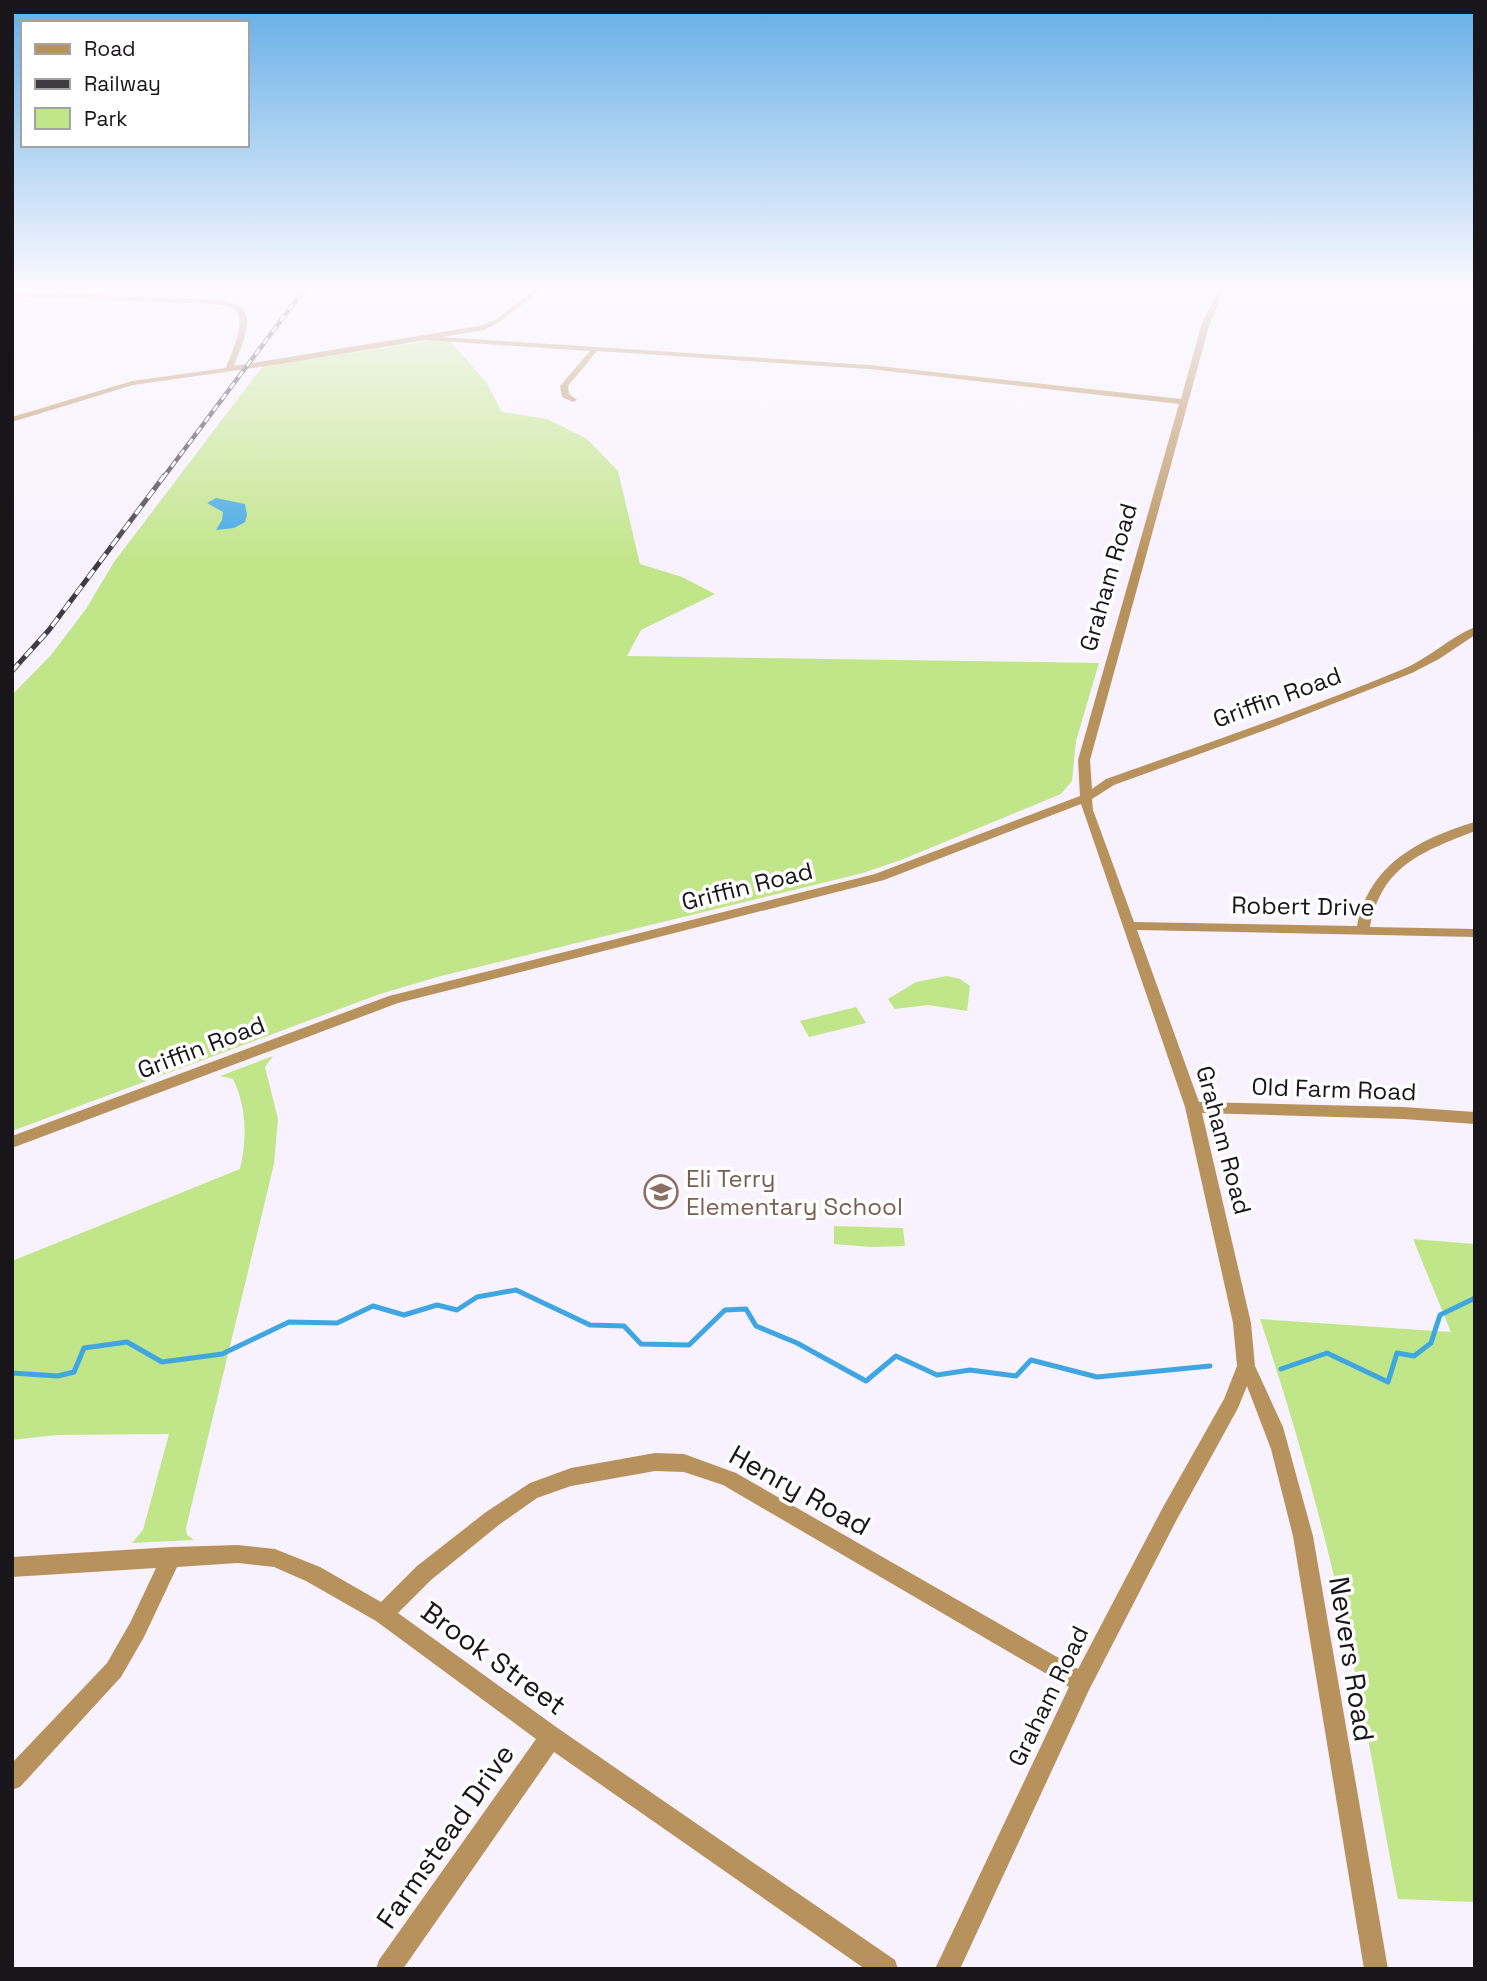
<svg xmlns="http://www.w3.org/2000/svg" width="1487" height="1981" font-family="'Space Grotesk',sans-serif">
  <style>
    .green { fill: #c1e589 }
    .water { fill: #3fa6e2 }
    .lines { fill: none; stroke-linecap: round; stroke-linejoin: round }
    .stream { stroke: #3fa6e2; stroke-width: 5 }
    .minor { fill: #b8925c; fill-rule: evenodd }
    .rail-far1-casing { stroke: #3e3b41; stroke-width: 4.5 }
    .rail-casing { stroke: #3e3b41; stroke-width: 5 }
    .rail-far1 { stroke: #fff; stroke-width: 2.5; stroke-dasharray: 7; stroke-linecap: butt }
    .rail { stroke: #fff; stroke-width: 3.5; stroke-dasharray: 10; stroke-linecap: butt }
    .labels { text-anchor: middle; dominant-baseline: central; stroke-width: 7; stroke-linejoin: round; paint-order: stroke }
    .street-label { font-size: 24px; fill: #19161b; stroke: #fff }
    .education-label { font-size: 24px; fill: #785e54; stroke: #fff; text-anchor: start }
    .near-street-label { font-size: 28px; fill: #19161b; stroke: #fff }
  </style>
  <rect width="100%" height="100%" fill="#f8f1fe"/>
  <g class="green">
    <polygon points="447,338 486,382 502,412 547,419 587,439 618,471 640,564 682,577 715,594 641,630 627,656 1099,663 1076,741 1072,781 1061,794 901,860 863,873 441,976 380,994 12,1131 12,695 51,655 86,609 114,562 262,367"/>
    <polygon points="947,976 960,979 970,986 967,1011 928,1005 895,1009 888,999 916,982"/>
    <polygon points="856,1007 866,1023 809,1037 800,1021"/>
    <path d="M273 1056 265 1067 278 1119 274 1164 186 1528 187 1535 194 1540 132 1543 143 1530 169 1434 57 1435 12 1440V1261L240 1169C247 1140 247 1107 233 1079L220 1076Z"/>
    <polygon points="834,1226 903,1228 905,1246 871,1247 834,1244"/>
    <path d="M1413 1239 1475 1244V1902L1398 1899C1379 1804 1364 1707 1342 1611 1320 1512 1292 1415 1260 1319L1451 1332Z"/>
  </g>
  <polygon class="water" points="216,498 245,504 247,515 245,522 234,528 216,530 222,520 223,512 207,503"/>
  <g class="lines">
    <g class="stream">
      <polyline points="1281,1369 1327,1353 1388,1382 1397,1353 1414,1356 1431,1343 1440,1315 1475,1298"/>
      <polyline points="12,1373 58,1376 74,1372 84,1348 127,1342 162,1362 222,1354 289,1322 337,1323 373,1306 404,1315 437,1305 457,1310 477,1297 516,1290 590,1325 624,1326 641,1344 689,1345 725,1310 746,1309 756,1326 797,1343 866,1381 896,1356 937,1375 970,1370 1016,1376 1031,1360 1097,1377 1210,1366"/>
    </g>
    <path class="minor" d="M537 287H544L501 321 484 330 442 337 869 365 1181 399 1201 326 1219 287H1225L1209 326 1090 760 1092 789 1106 779C1205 744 1304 710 1401 670 1428 659 1450 637 1475 627V635L1439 659 1412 673 1271 728 1114 785 1092 799 1093 810 1134 922 1357 926C1369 865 1418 839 1475 822V831C1422 852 1382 865 1370 927L1475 929V937L1137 930 1199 1102 1403 1107 1475 1112V1124L1403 1119 1202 1113 1251 1323 1255 1366 1283 1427 1313 1536 1388 1969H1364L1293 1536 1271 1449 1247 1386 1238 1408 1176 1521 1089 1690 960 1969H935L1069 1687 723 1485 684 1472 655 1471 571 1486 537 1498 500 1524 431 1580 398 1613 559 1729 895 1960 898 1969H865L554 1752 403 1969H376L379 1960 536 1739 376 1621 306 1581 274 1567 238 1563 177 1567 144 1637 121 1677 20 1787 12 1790V1763L107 1663 130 1623 156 1568 12 1577V1557L172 1547 238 1545 275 1549 320 1567 381 1602 417 1566 486 1512 530 1483 571 1468 655 1453 684 1454 736 1473 1078 1669 1162 1509 1224 1399 1237 1366 1233 1323 1185 1107 1081 804 884 880 398 1003 12 1148V1136L389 996 875 874 1080 796 1078 760 1179 404 869 369 597 351 568 386 569 394 577 400 573 402 562 397 560 386 590 351 426 340 281 364 133 385 12 422V417L132 381 226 368C231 353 249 318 233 308 229 306 221 305 216 304L12 296V292L216 300C222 302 232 302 238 305 258 317 239 350 234 366L479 326 497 319Z"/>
    <defs>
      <polyline id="rail-far1" points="163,478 306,287"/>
      <polyline id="rail" points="12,671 49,630 164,476"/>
    </defs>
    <use href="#rail-far1" class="rail-far1-casing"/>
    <use href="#rail" class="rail-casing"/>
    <use href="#rail-far1" class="rail-far1"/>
    <use href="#rail" class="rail"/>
  </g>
  <linearGradient id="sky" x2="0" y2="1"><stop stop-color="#64aee6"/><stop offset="0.51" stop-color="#fcf9ff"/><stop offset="1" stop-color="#fcf9ff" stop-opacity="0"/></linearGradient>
  <rect width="1487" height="565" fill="url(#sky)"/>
  <defs>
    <symbol id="school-ring" viewBox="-11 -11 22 22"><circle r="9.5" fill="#fff" stroke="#8d6e63" stroke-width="1.5"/><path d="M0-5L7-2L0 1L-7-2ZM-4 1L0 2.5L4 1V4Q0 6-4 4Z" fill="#8d6e63"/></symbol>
  </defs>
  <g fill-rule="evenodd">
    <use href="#school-ring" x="642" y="1173" width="38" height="38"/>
  </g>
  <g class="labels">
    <g class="street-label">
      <text transform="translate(1108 577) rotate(-74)">Graham Road</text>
      <text transform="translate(1277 697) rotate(-20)">Griffin Road</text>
      <text transform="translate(747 886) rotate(-14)">Griffin Road</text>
      <text transform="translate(1303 906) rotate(1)">Robert Drive</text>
      <text transform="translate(201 1047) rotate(-21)">Griffin Road</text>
      <text transform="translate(1334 1089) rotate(2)">Old Farm Road</text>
      <text transform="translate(1224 1140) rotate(75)">Graham Road</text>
      <text transform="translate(1048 1696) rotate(-64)">Graham Road</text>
    </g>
    <g class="education-label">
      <text x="686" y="1178">Eli Terry<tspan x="686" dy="28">Elementary School</tspan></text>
    </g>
    <g class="near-street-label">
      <text transform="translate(800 1490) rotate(29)">Henry Road</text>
      <text transform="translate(494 1658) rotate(36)">Brook Street</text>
      <text transform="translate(1352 1659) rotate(81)">Nevers Road</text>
      <text transform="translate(445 1836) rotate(-55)">Farmstead Drive</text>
    </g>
  </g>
  <rect width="1487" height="1981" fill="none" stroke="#19161b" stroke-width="28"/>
  <rect x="21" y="21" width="228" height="126" fill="#ffffff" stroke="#a3a2a4" stroke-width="2"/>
  <rect x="35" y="44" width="35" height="10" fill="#b8925c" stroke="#a3a2a4" stroke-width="2"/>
  <text x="84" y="56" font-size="21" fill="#19161b">Road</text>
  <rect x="35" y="79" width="35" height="10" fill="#3e3b41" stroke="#a3a2a4" stroke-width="2"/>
  <text x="84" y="91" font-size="21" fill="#19161b">Railway</text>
  <rect x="35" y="108" width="35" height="21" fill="#c1e589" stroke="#a3a2a4" stroke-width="2"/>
  <text x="84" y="126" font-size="21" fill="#19161b">Park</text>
</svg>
